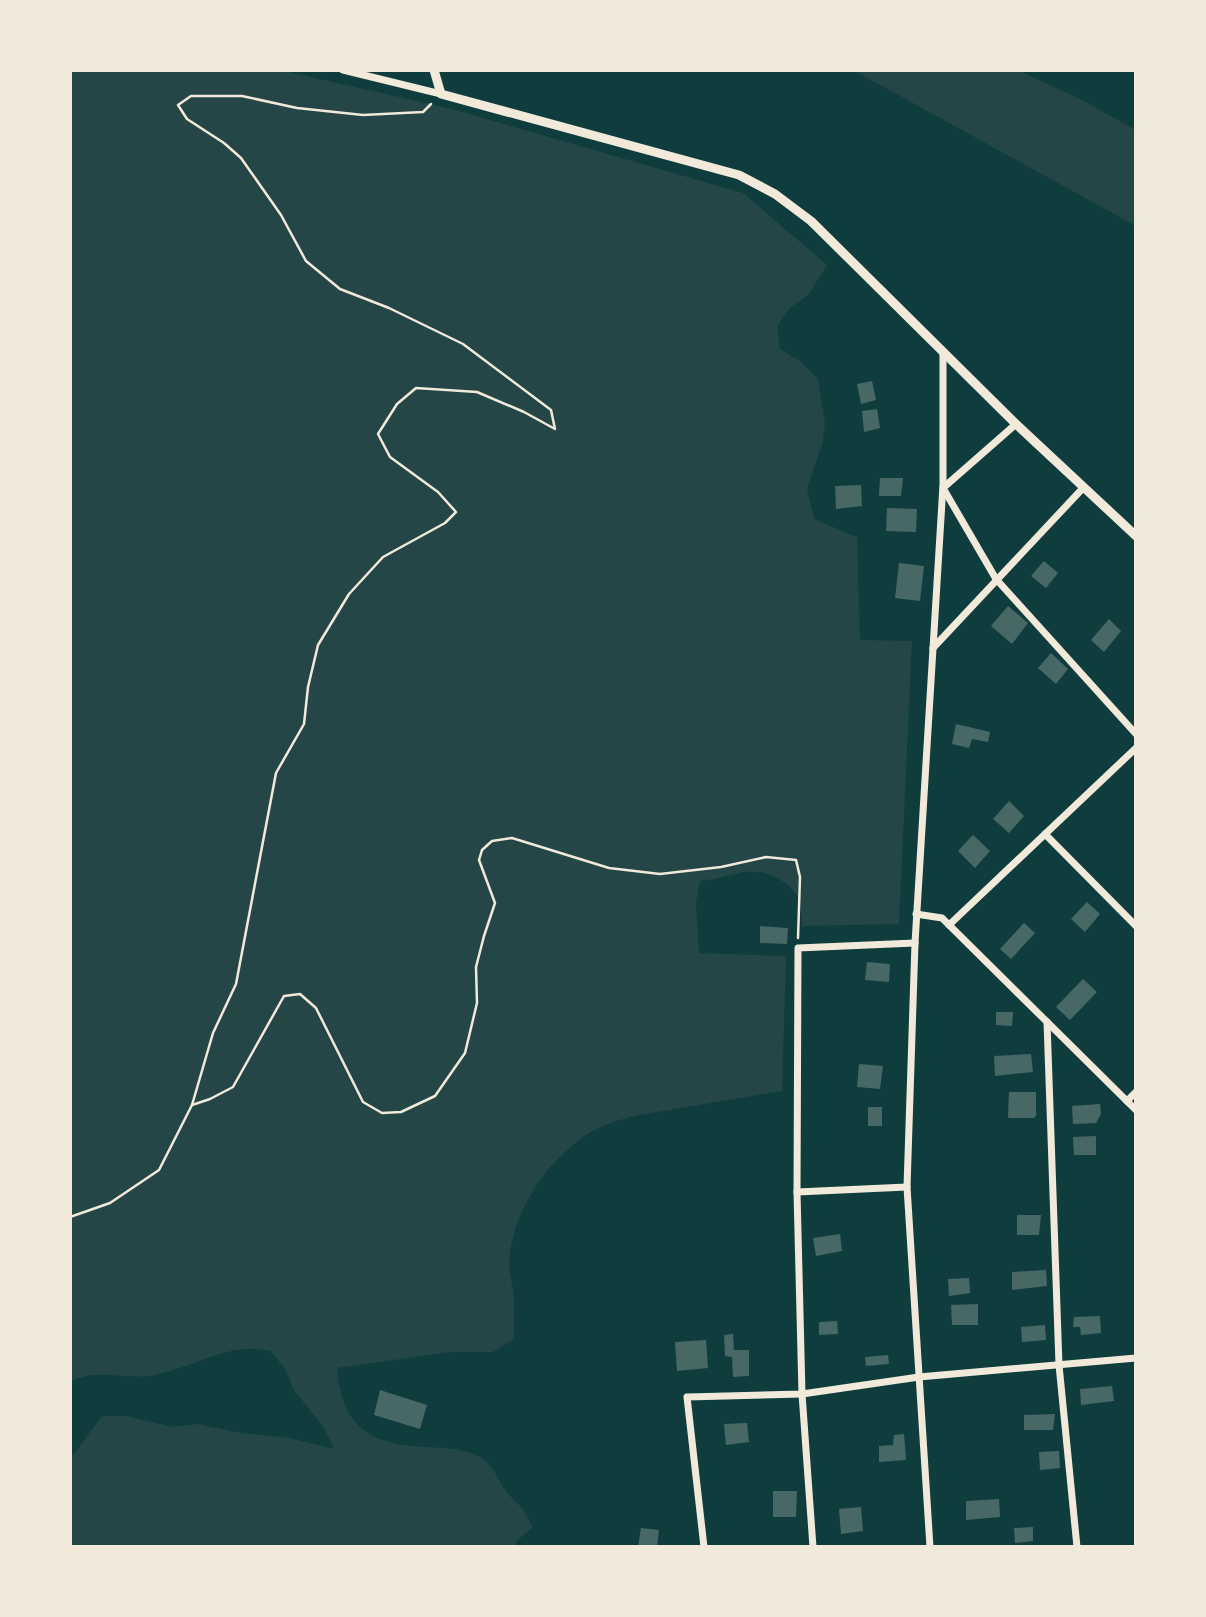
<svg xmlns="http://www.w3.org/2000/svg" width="1206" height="1617" font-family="'Fira Sans',sans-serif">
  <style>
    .green { fill: #244646 }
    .building { fill: #486865 }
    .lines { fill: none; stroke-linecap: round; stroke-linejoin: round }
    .path { stroke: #f1e9da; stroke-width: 2.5 }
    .minor { stroke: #f1e9da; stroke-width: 7 }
    .tertiary { stroke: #f1e9da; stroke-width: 9 }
  </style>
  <rect width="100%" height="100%" fill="#0f3d3e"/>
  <g class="green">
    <path d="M70 70H280L452 109 743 193 827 265 809 294 790 308 777 326 780 349 801 362 818 379 825 424 822 445 807 488 814 519 857 537 860 640 912 641 899 924 802 926C801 918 802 906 799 899 788 879 765 869 743 872 729 875 715 879 700 881L696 903 699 953 786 956 782 1091 634 1116C619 1120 602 1125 589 1133 545 1162 509 1215 509 1269 510 1276 512 1283 513 1290 515 1306 514 1323 514 1339L493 1352H450L337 1368C341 1413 356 1438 404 1445 427 1449 450 1445 473 1454 492 1461 495 1474 504 1489 508 1495 514 1499 519 1505 525 1511 529 1520 533 1528L516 1541V1547H70V1459L102 1416H126L173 1427 196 1424 242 1433 289 1438 334 1449 324 1428 294 1390 285 1369 270 1350C262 1350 252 1348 243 1349 211 1353 181 1371 149 1376 122 1379 95 1368 70 1382Z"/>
    <polygon points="853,70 1017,70 1078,98 1136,130 1136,226"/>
  </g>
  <g class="building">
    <polygon points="872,381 876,400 861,404 857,384"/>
    <polygon points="877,409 880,428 864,432 862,411"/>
    <polygon points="880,478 903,478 901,496 879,496"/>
    <polygon points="861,485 862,506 836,509 835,486"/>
    <polygon points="887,508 917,509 916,532 886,531"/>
    <polygon points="1044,561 1058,573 1046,588 1031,576"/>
    <polygon points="899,563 924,566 920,601 895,598"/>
    <polygon points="1008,606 1028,623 1012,644 991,626"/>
    <polygon points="1109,619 1121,631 1104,652 1091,640"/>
    <polygon points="1051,653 1068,669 1056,684 1038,668"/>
    <polygon points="956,724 990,732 988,742 972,739 969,748 952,744"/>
    <polygon points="1009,801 1024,816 1009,833 993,819"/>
    <polygon points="973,835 990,851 975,868 958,851"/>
    <polygon points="1087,902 1100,914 1085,932 1071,919"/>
    <polygon points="1024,923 1035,933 1011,959 1000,949"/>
    <polygon points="760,926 788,928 787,944 760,943"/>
    <polygon points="867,962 890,964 889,982 865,980"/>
    <polygon points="1083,979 1097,992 1070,1020 1056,1007"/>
    <polygon points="996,1012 1013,1012 1012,1026 996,1025"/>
    <polygon points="1031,1054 1033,1072 995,1076 994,1056"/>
    <polygon points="859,1064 883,1066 880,1089 857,1087"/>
    <polygon points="1009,1092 1036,1092 1036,1116 1034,1118 1008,1118"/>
    <polygon points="1100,1104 1101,1114 1096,1123 1073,1124 1072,1106"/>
    <rect x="868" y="1107" width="14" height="19"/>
    <polygon points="1096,1136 1096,1155 1074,1155 1073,1137"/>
    <polygon points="1017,1215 1041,1215 1039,1235 1017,1235"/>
    <polygon points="840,1234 842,1251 816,1256 813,1238"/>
    <polygon points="1046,1270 1047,1286 1012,1290 1012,1272"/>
    <polygon points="969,1278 970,1293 949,1296 948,1279"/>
    <polygon points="978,1304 978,1325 952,1325 951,1305"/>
    <polygon points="1100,1316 1101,1333 1081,1335 1080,1327 1073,1327 1074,1317"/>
    <polygon points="837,1321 838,1334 819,1335 819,1322"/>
    <polygon points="1045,1325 1046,1340 1022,1342 1021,1327"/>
    <polygon points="733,1334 734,1350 749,1350 749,1376 733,1377 732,1357 725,1356 724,1335"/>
    <polygon points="706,1340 708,1368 677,1371 675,1342"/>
    <polygon points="888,1355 889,1364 866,1366 865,1357"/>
    <polygon points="1112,1386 1114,1401 1081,1405 1080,1389"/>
    <polygon points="380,1390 427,1405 420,1429 374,1415"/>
    <polygon points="1055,1414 1053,1430 1024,1430 1024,1415"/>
    <polygon points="747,1423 749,1442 726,1445 724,1424"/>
    <polygon points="904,1434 906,1460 879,1462 879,1446 893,1445 894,1435"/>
    <polygon points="1059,1451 1060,1468 1040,1470 1039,1452"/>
    <polygon points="773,1491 797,1491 796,1517 773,1517"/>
    <polygon points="999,1499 1000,1517 966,1520 966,1501"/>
    <polygon points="861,1507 863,1531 841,1534 839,1509"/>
    <polygon points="1033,1527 1033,1541 1015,1543 1014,1528"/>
    <polygon points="641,1528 659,1530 657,1547 638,1547"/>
  </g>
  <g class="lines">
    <g class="path">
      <polyline points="192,1105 210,1099 233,1087 284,996 300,994 316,1008 363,1102 382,1113 401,1112 435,1096 465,1053 477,1003 476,967 484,936 495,903 479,860 482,850 492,841 512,838 609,868 660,874 721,867 766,857 796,860 800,877 798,938"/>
      <polyline points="70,1217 110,1203 159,1170 192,1105 213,1033 236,984 276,773 304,724 308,687 318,645 349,594 383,557 445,523 456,512 438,492 390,457 378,434 397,404 416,388 477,392 524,412 555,429 551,410 463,344 389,308 340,289 306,261 281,215 241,158 224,143 187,119 178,105 191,96 242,96 297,108 363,115 423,112 431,104"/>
    </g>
    <g class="minor">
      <polyline points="343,70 441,94"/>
      <polyline points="1016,424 943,488 996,579 1136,734"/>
      <polyline points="933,648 1084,487"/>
      <polyline points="1045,834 1136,926"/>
      <polyline points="916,914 942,918 1136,1110"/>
      <polyline points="949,925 1136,748"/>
      <polyline points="1047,1022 1059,1365 1077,1547"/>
      <polyline points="1127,1101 1136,1092"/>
      <polyline points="797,1192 907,1187"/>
      <polyline points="704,1547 687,1397 802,1394 919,1377 1136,1358"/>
      <polyline points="813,1547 802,1394 797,1192 798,948 915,943"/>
      <polyline points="930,1547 907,1187 915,943 943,485 943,352"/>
    </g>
    <polyline class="tertiary" points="434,70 441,94 739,175 775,194 811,221 1016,424 1136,536"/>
  </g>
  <rect width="1206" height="1617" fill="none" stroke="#f1e9da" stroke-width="144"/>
</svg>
